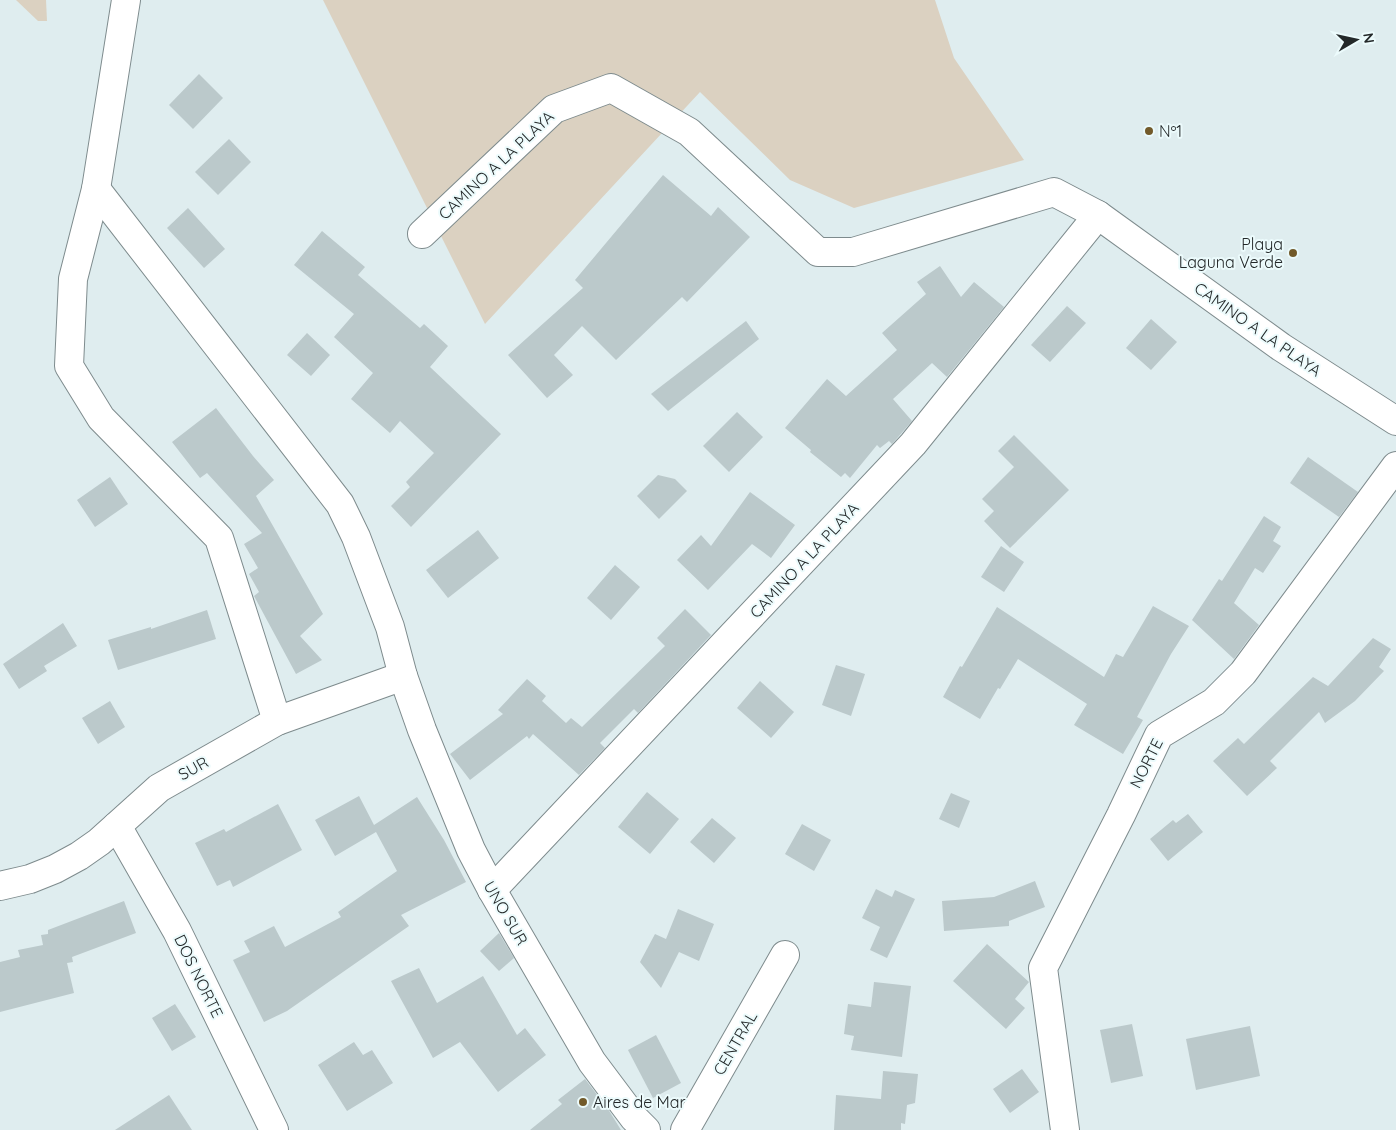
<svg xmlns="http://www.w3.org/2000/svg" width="1396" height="1130" font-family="Quicksand,sans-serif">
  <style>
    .green { fill: #dbd1c1 }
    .building { fill: #bbc9cb }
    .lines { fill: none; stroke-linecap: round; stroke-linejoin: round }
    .minor-casing { stroke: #7e8b8d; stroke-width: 30 }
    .minor { stroke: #fff; stroke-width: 28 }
    .poi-dot { fill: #725a2a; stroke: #ecfbfc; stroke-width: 2 }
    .labels { text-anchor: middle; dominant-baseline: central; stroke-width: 4; stroke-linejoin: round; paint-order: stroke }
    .poi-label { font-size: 16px; fill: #232829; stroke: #ecfbfc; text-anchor: start }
    .street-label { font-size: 16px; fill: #232829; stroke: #ecfbfc }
  </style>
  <rect width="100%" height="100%" fill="#dfedef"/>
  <g class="green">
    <polygon points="16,0 46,0 47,21 38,21"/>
    <polygon points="323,0 935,0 954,58 1024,160 854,208 790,180 700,92 485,324"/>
  </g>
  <g class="building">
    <polygon points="199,74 223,98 193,129 169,105"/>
    <polygon points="229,139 251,162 218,195 195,172"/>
    <polygon points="663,175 711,216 718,207 750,237 687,302 682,297 616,360 582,326 554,355 573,375 547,398 508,355 583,288 575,280"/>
    <polygon points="188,208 225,249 204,268 167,228"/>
    <polygon points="322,231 365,267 358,275 420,328 424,324 448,346 430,367 501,434 411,527 391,506 410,487 406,482 434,453 400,421 390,433 351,399 373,373 334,337 354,314 294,265"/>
    <polygon points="940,266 961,297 974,282 1004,307 947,377 932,363 893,399 912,421 892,444 889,441 880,448 877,445 850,478 845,473 841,477 810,452 811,450 785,428 827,379 846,396 897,350 882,333 926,294 917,282"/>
    <polygon points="1067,306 1086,323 1050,362 1031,345"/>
    <polygon points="1151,319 1177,342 1151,370 1126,348"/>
    <polygon points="746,321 759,339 668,411 651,394"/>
    <polygon points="307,333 330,355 311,376 287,355"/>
    <polygon points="216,408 253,456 274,480 256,496 323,614 300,636 322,660 296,674 254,596 259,592 249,574 258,568 244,544 262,533 207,473 200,478 172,442"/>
    <polygon points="737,412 763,437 729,472 703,446"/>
    <polygon points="1014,435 1069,490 1010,548 984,521 994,511 982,499 1014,467 998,451"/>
    <polygon points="1308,457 1358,492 1339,517 1290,483"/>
    <polygon points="658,475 675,479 687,491 659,519 637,496"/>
    <polygon points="110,477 128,504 95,527 77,500"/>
    <polygon points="750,492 795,525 771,558 752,544 708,590 677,560 701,535 711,546"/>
    <polygon points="1264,516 1281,527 1273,541 1281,546 1263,573 1255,568 1234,603 1259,625 1234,659 1192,620 1219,579 1222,581"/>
    <polygon points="478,530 499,558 448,598 426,570"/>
    <polygon points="1001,546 1024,562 1004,592 981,577"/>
    <polygon points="615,565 640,587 611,620 587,598"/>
    <polygon points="1153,606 1189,626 1171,654 1137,717 1143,720 1123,754 1074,725 1087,704 1018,659 1000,689 998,688 980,719 943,697 960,666 962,667 997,607 1104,677 1116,654 1123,657"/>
    <polygon points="685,609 711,635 638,713 634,709 600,743 605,748 579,775 533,734 529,739 527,736 470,780 450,754 503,714 498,710 527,679 546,696 542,701 566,723 571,718 582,727 665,646 657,638"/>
    <polygon points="207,610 216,639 118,670 108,640 151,627 151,629"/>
    <polygon points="63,623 77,646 44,666 47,671 19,689 3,664"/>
    <polygon points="1373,638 1391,649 1379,667 1384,671 1355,701 1325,723 1319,712 1270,761 1277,768 1247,796 1213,761 1238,738 1244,744 1313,677 1328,686"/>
    <polygon points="836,665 865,674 851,716 822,705"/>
    <polygon points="760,681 794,712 771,738 737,708"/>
    <polygon points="110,701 125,727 98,744 82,718"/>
    <polygon points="647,792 679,819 650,854 618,827"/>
    <polygon points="951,793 970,801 959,828 939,819"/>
    <polygon points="359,796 374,825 417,797 444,840 466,882 401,915 409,926 287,1011 264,1022 233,960 250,952 244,941 274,926 285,947 341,917 338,912 397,871 376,832 335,856 315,820"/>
    <polygon points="278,804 302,850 233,887 230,880 217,886 195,843 224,829 226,832"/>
    <polygon points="1188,814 1203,832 1168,861 1150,839 1173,820 1176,823"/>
    <polygon points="712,818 736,838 714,863 690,842"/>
    <polygon points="802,824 831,840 814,871 785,854"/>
    <polygon points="1035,881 1045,907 1009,921 1009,926 944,931 942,901 994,897"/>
    <polygon points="876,889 892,897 895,890 915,899 887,958 870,950 880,927 862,918"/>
    <polygon points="124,901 136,933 72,957 73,962 67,963 74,993 0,1012 0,962 20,957 18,950 43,945 41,935 48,934 48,930"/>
    <polygon points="678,909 714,924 699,961 679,952 661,988 640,962 655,934 666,939"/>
    <polygon points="499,933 514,958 499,971 480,951"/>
    <polygon points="987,944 1029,982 1015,999 1025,1008 1006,1029 953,981"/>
    <polygon points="419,968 437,1003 483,976 517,1035 525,1028 546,1055 498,1092 460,1042 433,1058 391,981"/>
    <polygon points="874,982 911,986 902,1057 851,1050 854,1036 844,1034 848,1004 871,1007"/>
    <polygon points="175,1004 196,1037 172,1051 152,1018"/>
    <polygon points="1132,1024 1143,1076 1111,1083 1100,1030"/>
    <polygon points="1250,1026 1260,1076 1196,1090 1186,1039"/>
    <polygon points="656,1035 681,1083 653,1098 628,1050"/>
    <polygon points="354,1042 363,1055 372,1050 393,1083 347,1111 318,1065"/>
    <polygon points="1022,1069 1039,1092 1010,1113 993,1089"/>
    <polygon points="883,1071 918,1074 915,1103 907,1105 905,1124 901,1123 901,1130 834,1130 836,1095 881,1099"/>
    <polygon points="585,1079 608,1109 621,1130 530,1130 562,1104 558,1100"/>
    <polygon points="169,1095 192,1130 115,1130"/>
  </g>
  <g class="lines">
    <defs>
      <g id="minor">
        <polyline points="126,0 96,189 73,279 69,366 101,418 219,538 277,721"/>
        <polyline points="96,189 340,504 356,537 390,627 403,676 422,730 471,850 492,890 592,1062 634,1118 646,1130"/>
        <polyline points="422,234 554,109 611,88 689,132 818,252 853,252 1054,192 1098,215 1281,347 1396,421"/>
        <polyline points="117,826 177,931 274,1130"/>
        <polyline points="0,886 30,879 55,869 79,856 99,842 159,788 277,721 403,676"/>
        <polyline points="492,890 913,444 1098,215"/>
        <polyline points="685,1130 785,955"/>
        <polyline points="1065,1130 1043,968 1121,815 1159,735 1214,702 1243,673 1396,466"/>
      </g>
    </defs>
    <use href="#minor" class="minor-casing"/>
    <use href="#minor" class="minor"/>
  </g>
  <g class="poi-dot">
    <circle cx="1149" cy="131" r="5"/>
    <circle cx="1293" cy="253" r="5"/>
    <circle cx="583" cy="1102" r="5"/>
  </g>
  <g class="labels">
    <g class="poi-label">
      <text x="1159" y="131">Nº1</text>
      <text x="1283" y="244" text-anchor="end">Playa<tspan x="1283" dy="18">Laguna Verde</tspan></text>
      <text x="593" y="1102">Aires de Mar</text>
    </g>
    <g class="street-label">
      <text transform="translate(496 165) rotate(-43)">CAMINO A LA PLAYA</text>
      <text transform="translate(1258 329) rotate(35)">CAMINO A LA PLAYA</text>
      <text transform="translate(804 560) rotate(-47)">CAMINO A LA PLAYA</text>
      <text transform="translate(1146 763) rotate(-63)">NORTE</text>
      <text transform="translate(193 768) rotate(-29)">SUR</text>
      <text transform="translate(506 913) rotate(60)">UNO SUR</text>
      <text transform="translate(199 976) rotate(64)">DOS NORTE</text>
      <text transform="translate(735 1043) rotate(-60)">CENTRAL</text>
    </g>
  </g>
  <g transform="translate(1356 40) rotate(81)" stroke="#ecfbfc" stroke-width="4" paint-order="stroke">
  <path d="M0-4L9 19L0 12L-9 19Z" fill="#232829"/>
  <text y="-8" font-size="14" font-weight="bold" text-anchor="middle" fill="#232829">N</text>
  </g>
</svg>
